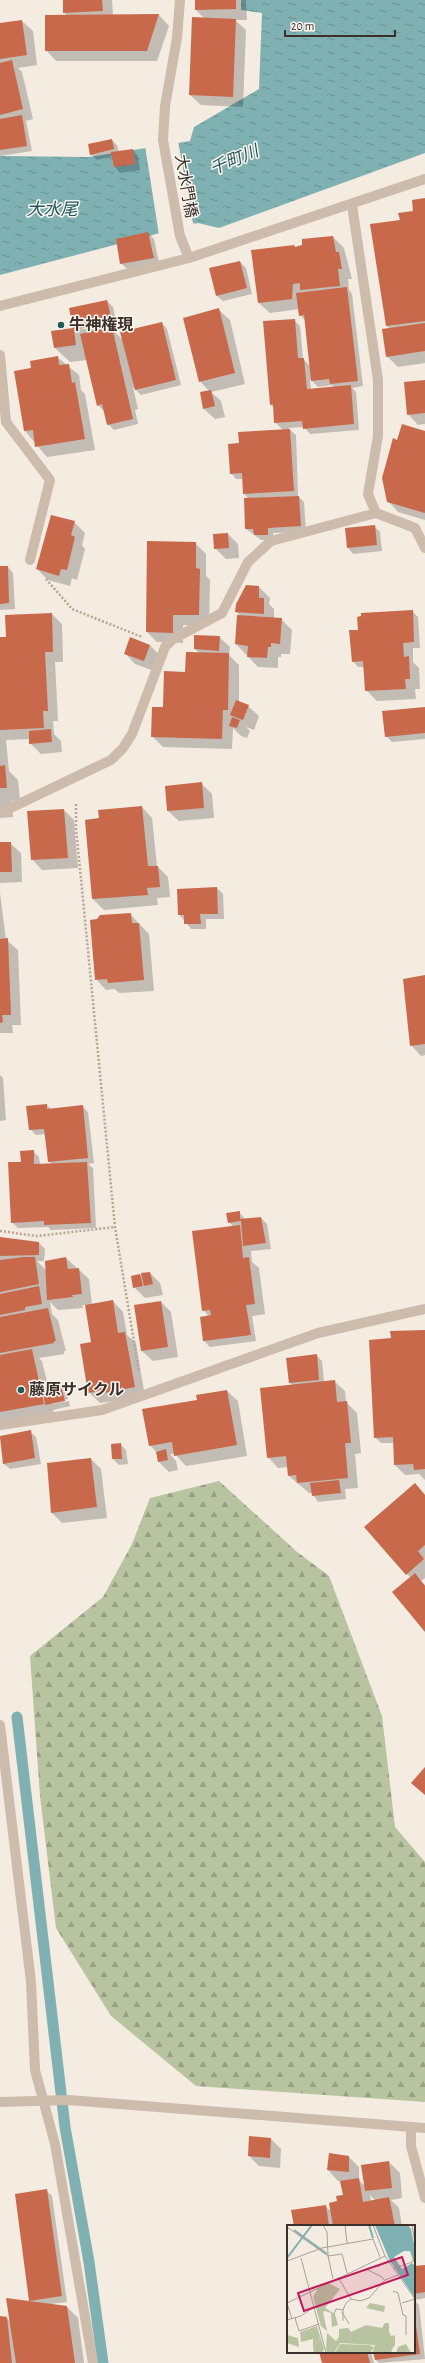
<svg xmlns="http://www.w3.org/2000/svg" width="425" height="2363" font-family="'Alegreya Sans','Noto Sans JP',sans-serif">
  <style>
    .forest { fill: url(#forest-firs) }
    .water { fill: url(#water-ripples) }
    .pier { fill: #f4ebe1 }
    .shadow { fill: #0003; fill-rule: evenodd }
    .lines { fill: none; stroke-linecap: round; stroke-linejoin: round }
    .stream { stroke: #7fb0b2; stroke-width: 11 }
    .building { fill: #c8694b }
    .path { stroke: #b9a596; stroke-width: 2.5; stroke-dasharray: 2 2; stroke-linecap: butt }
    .street { stroke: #cdbbac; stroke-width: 10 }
    .poi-dot { fill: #1f5a5e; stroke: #fbf5ee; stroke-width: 1.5 }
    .labels { text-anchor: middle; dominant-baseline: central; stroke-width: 3; stroke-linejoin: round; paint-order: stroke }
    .street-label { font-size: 16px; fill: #3b302b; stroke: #fbf5ee }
    .poi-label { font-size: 16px; font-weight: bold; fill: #3b302b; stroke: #fbf5ee; text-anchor: start }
    .water-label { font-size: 17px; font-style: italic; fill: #1f5a5e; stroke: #fbf5ee }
    .inset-river { fill: none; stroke: #7fb0b2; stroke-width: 2 }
    .inset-road { fill: none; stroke: #aaa098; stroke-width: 1 }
    .view { fill: #c2185b; fill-opacity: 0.15; stroke: #c2185b; stroke-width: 2 }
    .inset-edge { fill: none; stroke: #3b302b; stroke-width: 2 }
  </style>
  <defs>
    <pattern id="forest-firs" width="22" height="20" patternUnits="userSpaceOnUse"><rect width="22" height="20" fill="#b8c4a0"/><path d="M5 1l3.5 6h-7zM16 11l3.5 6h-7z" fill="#97a083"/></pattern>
    <pattern id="water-ripples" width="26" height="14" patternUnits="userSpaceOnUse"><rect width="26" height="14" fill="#7fb0b2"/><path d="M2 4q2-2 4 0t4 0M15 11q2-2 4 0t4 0" fill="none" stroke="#699091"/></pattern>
  </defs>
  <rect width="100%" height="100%" fill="#f4ebe1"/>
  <polygon class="forest" points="219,1481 296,1551 329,1576 382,1716 395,1827 425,1862 425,2102 196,2086 111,2016 56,1928 40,1796 30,1656 103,1597 132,1544 150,1498"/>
  <polygon class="water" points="241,0 425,0 425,153 219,228 198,223 0,275 0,156 89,157 190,141 194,127 259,89 262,13 241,10"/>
  <polygon class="pier" points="178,141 193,223 199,225 159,235 145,146"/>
  <g class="shadow">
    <polygon points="64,0 112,0 113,15 159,15 169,26 157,61 56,61 46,50 67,16 64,12"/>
    <polygon points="196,0 246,0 247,20 235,20 246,30 243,107 201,105 190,95 205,19 196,10"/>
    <polygon points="22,21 33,31 37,65 18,68 22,72 33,119 26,121 32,151 0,156 0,24"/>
    <polygon points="112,140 117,145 119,152 133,150 138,156 140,170 120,173 115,167 113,156 97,160 91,154"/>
    <polygon points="425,199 425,363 398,367 387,356 390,329 387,326 401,220 414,212"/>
    <polygon points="148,233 154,239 159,263 127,269 121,263"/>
    <path d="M333 237 344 248 352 279H348L349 290 352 294 363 386 352 388 356 392 359 430 310 434 304 427 288 428 296 435 298 496 304 502 306 532 273 533V540H261L246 529 249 499 244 494 243 479H236L231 473 283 430 275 422 274 408 271 405 294 320 300 326 303 359 311 367 305 320 300 315 299 309 270 313 259 303 294 246 296 248ZM310 379 318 387 332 385 334 388 311 390Z"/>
    <polygon points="240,262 246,268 252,294 223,301 217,296"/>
    <polygon points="107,301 113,307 116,320 78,328 78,330 116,322 117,327 112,329 123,340 162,323 167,329 181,385 141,395 133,387 138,409 135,410 138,424 114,430 108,424 105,412 98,405 87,360 70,362 55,348 73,329 75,331 70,309"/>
    <polygon points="219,310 230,320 245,384 211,392 221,401 225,417 215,419 204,409 201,393 209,391 200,381"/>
    <polygon points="57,357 79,375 81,390 85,394 95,450 47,457 25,431 32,369"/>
    <polygon points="425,381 425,424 418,425 408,414"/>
    <polygon points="425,432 425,520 398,512 388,501 398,441"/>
    <polygon points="74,522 85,533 82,545 85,549 77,580 72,578 70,586 48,580 37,569"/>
    <polygon points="374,526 380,532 382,551 353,554 348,548"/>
    <polygon points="228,534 238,544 239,558 226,559 215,548"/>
    <polygon points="195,543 206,554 206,576 210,580 209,626 183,625 183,643 157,642 147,632"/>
    <polygon points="0,567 8,567 13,573 15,609 0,610"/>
    <polygon points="259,587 270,598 269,604 274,609 274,619 281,619 292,630 290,654 281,654 281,657 278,657 278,668 258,667 236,644 241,616 236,612"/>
    <polygon points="412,611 418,617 420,648 413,648 413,662 419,668 420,689 415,689 416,699 377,701 366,690 365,667 358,667 353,661 359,631"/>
    <polygon points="52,614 62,624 63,662 55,662 58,721 53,721 54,734 61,741 62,752 41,754 30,743 30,739 6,740 9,771 18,780 20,800 11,801 13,817 0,818 0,638 7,638"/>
    <polygon points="219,637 230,647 229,655 239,665 239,702 248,706 259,716 254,730 246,727 250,731 247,738 241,736 233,728 232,749 163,747 152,736 164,708 199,653 195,649"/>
    <polygon points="150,645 160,656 154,671 135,664 125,653"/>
    <polygon points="425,708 425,739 392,742 386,736"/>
    <polygon points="201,783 212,794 214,818 179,821 168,811"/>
    <polygon points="142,807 152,818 157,866 168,877 170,897 157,898 158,905 104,910 93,899 86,820 100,819"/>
    <polygon points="64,810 74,820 78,868 42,870 32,859"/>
    <polygon points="0,843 10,843 21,853 22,882 0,883"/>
    <polygon points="217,888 223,894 224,919 206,919 206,929 191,929 179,914"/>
    <polygon points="0,893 6,940 18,950 21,1025 12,1025 13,1033 0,1033"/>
    <polygon points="130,914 149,934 154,991 119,993 115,989 106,990 96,979"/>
    <polygon points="425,976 425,1055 421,1056 411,1045"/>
    <polygon points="0,1075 3,1078 6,1120 0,1121"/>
    <polygon points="47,1105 51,1109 82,1106 88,1112 94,1163 88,1164 93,1168 96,1228 51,1230 48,1227 18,1228 12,1222 22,1163 33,1151 39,1157 40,1165 52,1164 49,1161 46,1134 36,1135 30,1129"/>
    <polygon points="239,1212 246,1220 261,1218 267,1224 271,1249 251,1251 252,1262 259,1268 265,1314 252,1316 256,1341 210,1347 204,1341 209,1316 203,1310 234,1227 229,1222"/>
    <polygon points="0,1238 39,1243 45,1249 44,1261 37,1261 46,1270 66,1258 89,1279 92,1305 113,1301 123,1312 127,1335 136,1343 145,1397 115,1403 113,1401 100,1403 89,1392 92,1343 86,1305 82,1305 83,1308 58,1310 50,1302 52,1314 58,1320 66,1351 64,1351 64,1354 39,1358 42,1361 49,1390 61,1387 67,1393 68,1399 52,1402 52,1404 69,1401 70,1406 53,1410 54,1414 0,1424"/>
    <polygon points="150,1273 160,1283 163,1295 145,1298 134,1287 132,1277"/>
    <polygon points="161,1302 171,1312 178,1357 153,1361 142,1351"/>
    <polygon points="425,1331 425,1480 419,1474 405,1475 395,1465 394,1443 381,1443 375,1437 392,1339"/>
    <polygon points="316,1355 322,1361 324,1382 334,1381 345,1391 346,1402 357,1413 361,1453 355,1454 358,1488 345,1489 346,1499 318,1502 312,1493 309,1493 289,1476 288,1467 278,1468 268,1457 292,1385 290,1383"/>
    <polygon points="227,1391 238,1401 247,1456 186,1466 175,1454 170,1454 176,1461 178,1470 169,1472 159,1462 157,1453 150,1445 198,1400"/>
    <polygon points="30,1432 36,1437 41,1464 10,1469 4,1464 0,1437"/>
    <polygon points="120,1444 126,1450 128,1464 119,1465 113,1459"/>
    <polygon points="91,1459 101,1469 107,1518 62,1523 52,1513"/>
    <polygon points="415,1484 425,1495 425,1578 421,1581 425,1585 425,1631 411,1578 407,1574"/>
    <polygon points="271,2139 281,2149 280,2168 259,2166 249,2156"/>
    <path d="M349 2157 359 2167V2180L365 2186 389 2162 400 2173 402 2198 391 2200 399 2208 402 2226H295L325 2206 332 2212 344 2195 341 2181H338L328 2170ZM370 2195 375 2200 371 2201Z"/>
    <polygon points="46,2190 52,2196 67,2302 50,2304 67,2307 78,2318 84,2363 0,2363 0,2317 6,2318 11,2322 33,2303 30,2300"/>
    <polygon points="425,2266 425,2298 414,2300 419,2305 425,2359 379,2363 375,2359 374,2352 414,2352 414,2267"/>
    <polygon points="321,2352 371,2352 374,2363 323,2363"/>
  </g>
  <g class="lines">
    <polyline class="stream" points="17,1717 65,2127 89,2262 103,2363"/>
  </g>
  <g class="building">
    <polygon points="63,0 102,0 103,11 63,13"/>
    <polygon points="195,0 236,0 236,9 195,10"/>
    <polygon points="159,14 147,51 45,51 45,15"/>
    <polygon points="192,17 236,19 233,97 189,95"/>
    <polygon points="22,20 27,55 0,59 0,23"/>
    <polygon points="12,60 23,109 0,115 0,63"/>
    <polygon points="22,115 27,146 0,150 0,119"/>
    <polygon points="112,139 114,149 90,155 88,144"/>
    <polygon points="133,149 135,164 114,167 111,152"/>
    <polygon points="425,198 425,321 386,326 370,224 400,220 398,213 413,211 412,200"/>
    <polygon points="148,232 154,258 120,264 116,239"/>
    <polygon points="333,236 336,252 339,252 342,269 338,269 340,286 300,290 300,283 293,284 292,299 258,303 251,250 294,245 295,247 302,245 302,239"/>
    <polygon points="240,261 247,288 216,296 209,268"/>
    <polygon points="347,287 358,381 330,384 329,379 311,381 304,315 299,316 296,293"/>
    <polygon points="107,300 112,322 74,330 76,345 54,348 51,331 73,328 69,308"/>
    <polygon points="219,308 235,373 199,382 183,318"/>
    <polygon points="295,319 298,358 304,358 307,389 351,385 354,424 303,429 302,421 274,423 273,404 270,405 263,321"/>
    <polygon points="162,322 176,380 135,390 120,332"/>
    <polygon points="425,323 425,351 386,357 382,329"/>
    <polygon points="112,327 133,419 107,425 102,404 97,406 80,334"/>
    <polygon points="58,356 59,365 69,364 72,383 75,382 85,439 35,447 33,430 24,431 14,371 31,368 30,361"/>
    <polygon points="425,380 425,413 407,415 404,382"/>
    <polygon points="211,390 215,406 203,409 200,392"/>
    <polygon points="402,424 425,431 425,513 387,502 382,478 393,438 397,440"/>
    <polygon points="290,429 294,491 243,494 242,473 230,474 228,444 239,443 238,432"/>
    <polygon points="299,496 301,526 268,528 268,535 254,535 253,529 245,529 244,498"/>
    <polygon points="51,515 75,521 71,535 75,537 67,570 61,569 59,576 36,569"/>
    <polygon points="375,525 377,545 347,548 345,528"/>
    <polygon points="228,533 229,548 214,549 213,534"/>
    <polygon points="147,541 196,542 196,568 200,569 199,615 173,615 173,633 146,632"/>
    <polygon points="0,566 8,566 9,603 0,604"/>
    <polygon points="246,585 259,586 259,598 264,598 264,614 235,612 236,604"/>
    <polygon points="413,610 414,642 403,643 404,657 409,656 410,679 405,679 406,689 365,691 363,661 352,662 349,630 358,630 357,617 361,616 361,613"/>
    <polygon points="52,613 53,652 45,652 48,711 43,711 44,728 0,730 0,637 6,637 5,615"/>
    <polygon points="237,615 282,618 280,644 271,643 271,647 268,647 267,658 247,657 248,646 235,644"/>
    <polygon points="194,635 220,636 219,651 194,649"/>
    <polygon points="130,637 150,645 144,661 124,654"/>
    <polygon points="186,652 229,653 228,710 223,710 222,739 151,737 152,707 163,707 164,671 185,672"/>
    <polygon points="236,700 249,705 243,720 230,715"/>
    <polygon points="425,707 425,733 385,737 382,711"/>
    <polygon points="232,717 240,720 237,728 229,726"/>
    <polygon points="51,729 52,742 29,744 29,731"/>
    <polygon points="5,765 7,788 0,788 0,766"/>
    <polygon points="202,782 204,808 167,811 165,786"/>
    <polygon points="142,806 148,866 158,866 160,887 147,888 148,895 92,899 85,820 99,818 98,810"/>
    <polygon points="64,809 68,858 31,860 27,811"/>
    <polygon points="0,842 11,842 12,872 0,872"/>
    <polygon points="217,887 218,914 200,914 201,924 184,924 184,915 178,915 177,889"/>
    <polygon points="131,913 132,923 139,923 144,980 108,983 107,979 95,980 90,920 97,919 100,915"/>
    <polygon points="8,938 11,1015 2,1015 3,1022 0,1023 0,939"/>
    <polygon points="425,975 425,1044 410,1046 403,979"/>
    <polygon points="47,1104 47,1109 83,1105 88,1158 48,1162 44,1129 29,1130 26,1106"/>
    <polygon points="34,1150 34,1164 87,1162 91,1223 44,1225 44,1221 11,1223 8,1162 21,1162 20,1151"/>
    <polygon points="240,1211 240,1219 261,1217 266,1243 243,1246 241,1221 228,1223 226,1213"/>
    <polygon points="240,1225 243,1258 249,1257 255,1304 246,1305 251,1335 203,1341 200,1317 211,1315 210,1310 202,1311 192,1231"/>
    <polygon points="0,1237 39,1242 39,1255 0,1256"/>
    <polygon points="24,1257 35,1257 39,1284 0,1292 0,1260"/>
    <polygon points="66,1257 68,1269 79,1268 82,1294 72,1295 73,1297 47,1300 45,1261"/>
    <polygon points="150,1272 153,1284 144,1286 141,1273"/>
    <polygon points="140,1274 143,1286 133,1288 131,1276"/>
    <polygon points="39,1286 42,1304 25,1307 25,1310 0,1315 0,1294"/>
    <polygon points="113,1300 118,1333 125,1332 135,1387 104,1393 103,1390 88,1393 80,1344 91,1342 85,1305"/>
    <polygon points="161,1301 168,1347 141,1351 134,1305"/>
    <polygon points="48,1308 56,1341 54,1341 54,1343 0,1353 0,1317"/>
    <polygon points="425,1330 425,1469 414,1470 413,1464 394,1465 393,1437 374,1438 369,1340 391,1338 390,1331"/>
    <polygon points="32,1349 44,1404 0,1412 0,1355"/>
    <polygon points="317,1354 319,1380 289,1383 286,1358"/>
    <polygon points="335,1380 337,1402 347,1401 351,1443 345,1443 348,1478 297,1483 296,1475 288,1476 286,1456 267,1458 260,1388"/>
    <polygon points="61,1386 65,1401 45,1405 43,1390"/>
    <polygon points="227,1390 237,1445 174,1456 172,1442 149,1446 142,1409 197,1400 196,1395"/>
    <polygon points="31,1430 35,1458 3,1464 0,1436"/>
    <polygon points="121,1443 122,1459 112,1459 111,1444"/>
    <polygon points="166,1449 168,1460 158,1462 156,1452"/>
    <polygon points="91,1458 97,1507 51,1513 47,1463"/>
    <polygon points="339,1480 341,1493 312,1496 310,1483"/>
    <polygon points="415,1483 425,1495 425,1545 418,1551 424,1559 406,1575 364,1527"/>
    <polygon points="415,1573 425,1586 425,1632 392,1592"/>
    <polygon points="425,1767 425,1795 411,1783"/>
    <polygon points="249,2136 271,2138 270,2158 248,2156"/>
    <polygon points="329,2153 349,2156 349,2172 327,2170"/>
    <polygon points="389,2161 392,2188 365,2191 361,2165"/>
    <polygon points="359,2178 363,2202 389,2197 395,2226 333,2226 329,2203 337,2201 336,2196 343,2195 340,2181"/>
    <polygon points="47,2189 62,2296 29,2301 15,2194"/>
    <polygon points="326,2205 329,2226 294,2226 291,2210"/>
    <polygon points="425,2265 425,2292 414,2294 414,2266"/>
    <polygon points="6,2298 67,2306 75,2363 16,2363"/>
    <polygon points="414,2311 420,2354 375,2360 373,2352 414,2352"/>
    <polygon points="0,2316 7,2317 12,2363 0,2363"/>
    <polygon points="319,2352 367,2352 370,2363 322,2363"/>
  </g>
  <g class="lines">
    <g class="path">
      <polyline points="46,579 72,609 142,637"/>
      <polyline points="76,804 76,828 115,1227 139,1372"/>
      <polyline points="0,1231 37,1236 115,1227"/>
    </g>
    <g class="street">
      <polyline points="180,0 177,38 165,106 163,140 180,236 189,258"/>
      <polyline points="352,205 378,380 378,436 368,494 376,513 415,528 425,548"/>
      <polyline points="0,306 189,258 425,179"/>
      <polyline points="0,355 6,422 50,480 30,560"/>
      <polyline points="0,813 111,760 123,748 132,734 165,647 173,639 222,613 248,562 271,541 376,513"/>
      <polyline points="0,1425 102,1410 318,1333 425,1309"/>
      <polyline points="0,1725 31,1982 35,2070 55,2144 93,2363"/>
      <polyline points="0,2102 68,2100 425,2128"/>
      <polyline points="411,2127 411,2146 425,2198"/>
    </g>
  </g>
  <g class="poi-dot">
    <circle cx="61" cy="325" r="4"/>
    <circle cx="21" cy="1390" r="4"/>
  </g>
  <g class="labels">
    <g class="street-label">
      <text transform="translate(186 186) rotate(80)">大水門橋</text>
    </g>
    <g class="poi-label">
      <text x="69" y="325">牛神権現</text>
      <text x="29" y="1390">藤原サイクル</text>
    </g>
    <g class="water-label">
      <text transform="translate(234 160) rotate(-23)">千町川</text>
      <text x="52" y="209">大水尾</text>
    </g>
  </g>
  <g transform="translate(287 2225)">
    <rect width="128" height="128" fill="#f4ebe1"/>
    <path d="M30 101 33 114 26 122V114L14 117 13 107Z" fill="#b8c4a0"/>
    <path d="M42 58 53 64 38 83 48 89 51 100 45 102 44 88 38 86 36 87 40 106 34 101 26 72 31 63ZM83 78 98 81 97 87 79 83ZM98 98H102V107L104 111 108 110V120L104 126 107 128H85L88 120 53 118 47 128H41L39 125 40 108 49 116 52 112V104L61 103 64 107 79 100 95 103ZM30 101 37 124 35 128H27L26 122 33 114ZM0 110 11 113 12 122 0 118ZM119 119 124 128H109L111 122Z" fill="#b8c4a0"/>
    <path d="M53 119 82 120 87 122 83 128H48Z" fill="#b8c4a0"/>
    <path d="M88 0H121L124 4 128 24V73L103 36ZM117 26H123L128 41 125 38 115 44 107 32Z" fill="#7fb0b2" fill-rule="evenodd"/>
    <path class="inset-river" d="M82 0 86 13M7 5 40 29M0 33 25 0"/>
    <path class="inset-road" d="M36 0 40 7 41 31 55 29 60 48M58 0 60 18M86 0 98 31M125 0 128 18M0 2 41 31 46 54M14 33 39 128M0 36 35 23 86 14 93 32M90 42 101 36M79 44 95 52 98 56M106 44 125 37 128 32M51 52 64 74 73 76 82 73 98 55 111 50M106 66 111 68 116 90 119 91V110M0 78 98 31 128 74M0 78 5 94M115 78 128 74M55 87 62 99M47 89 49 84 56 85M8 93 12 106 32 99M0 95 14 91 27 82M56 96V85L59 78 64 74"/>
    <path class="view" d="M115 32 121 50 17 86 11 68Z"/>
    <rect width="128" height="128" class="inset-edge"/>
  </g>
  <path d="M285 30v6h110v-6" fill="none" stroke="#3b302b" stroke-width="2"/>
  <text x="291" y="30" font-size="12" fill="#3b302b" stroke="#fbf5ee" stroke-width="3" paint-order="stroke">20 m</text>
</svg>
